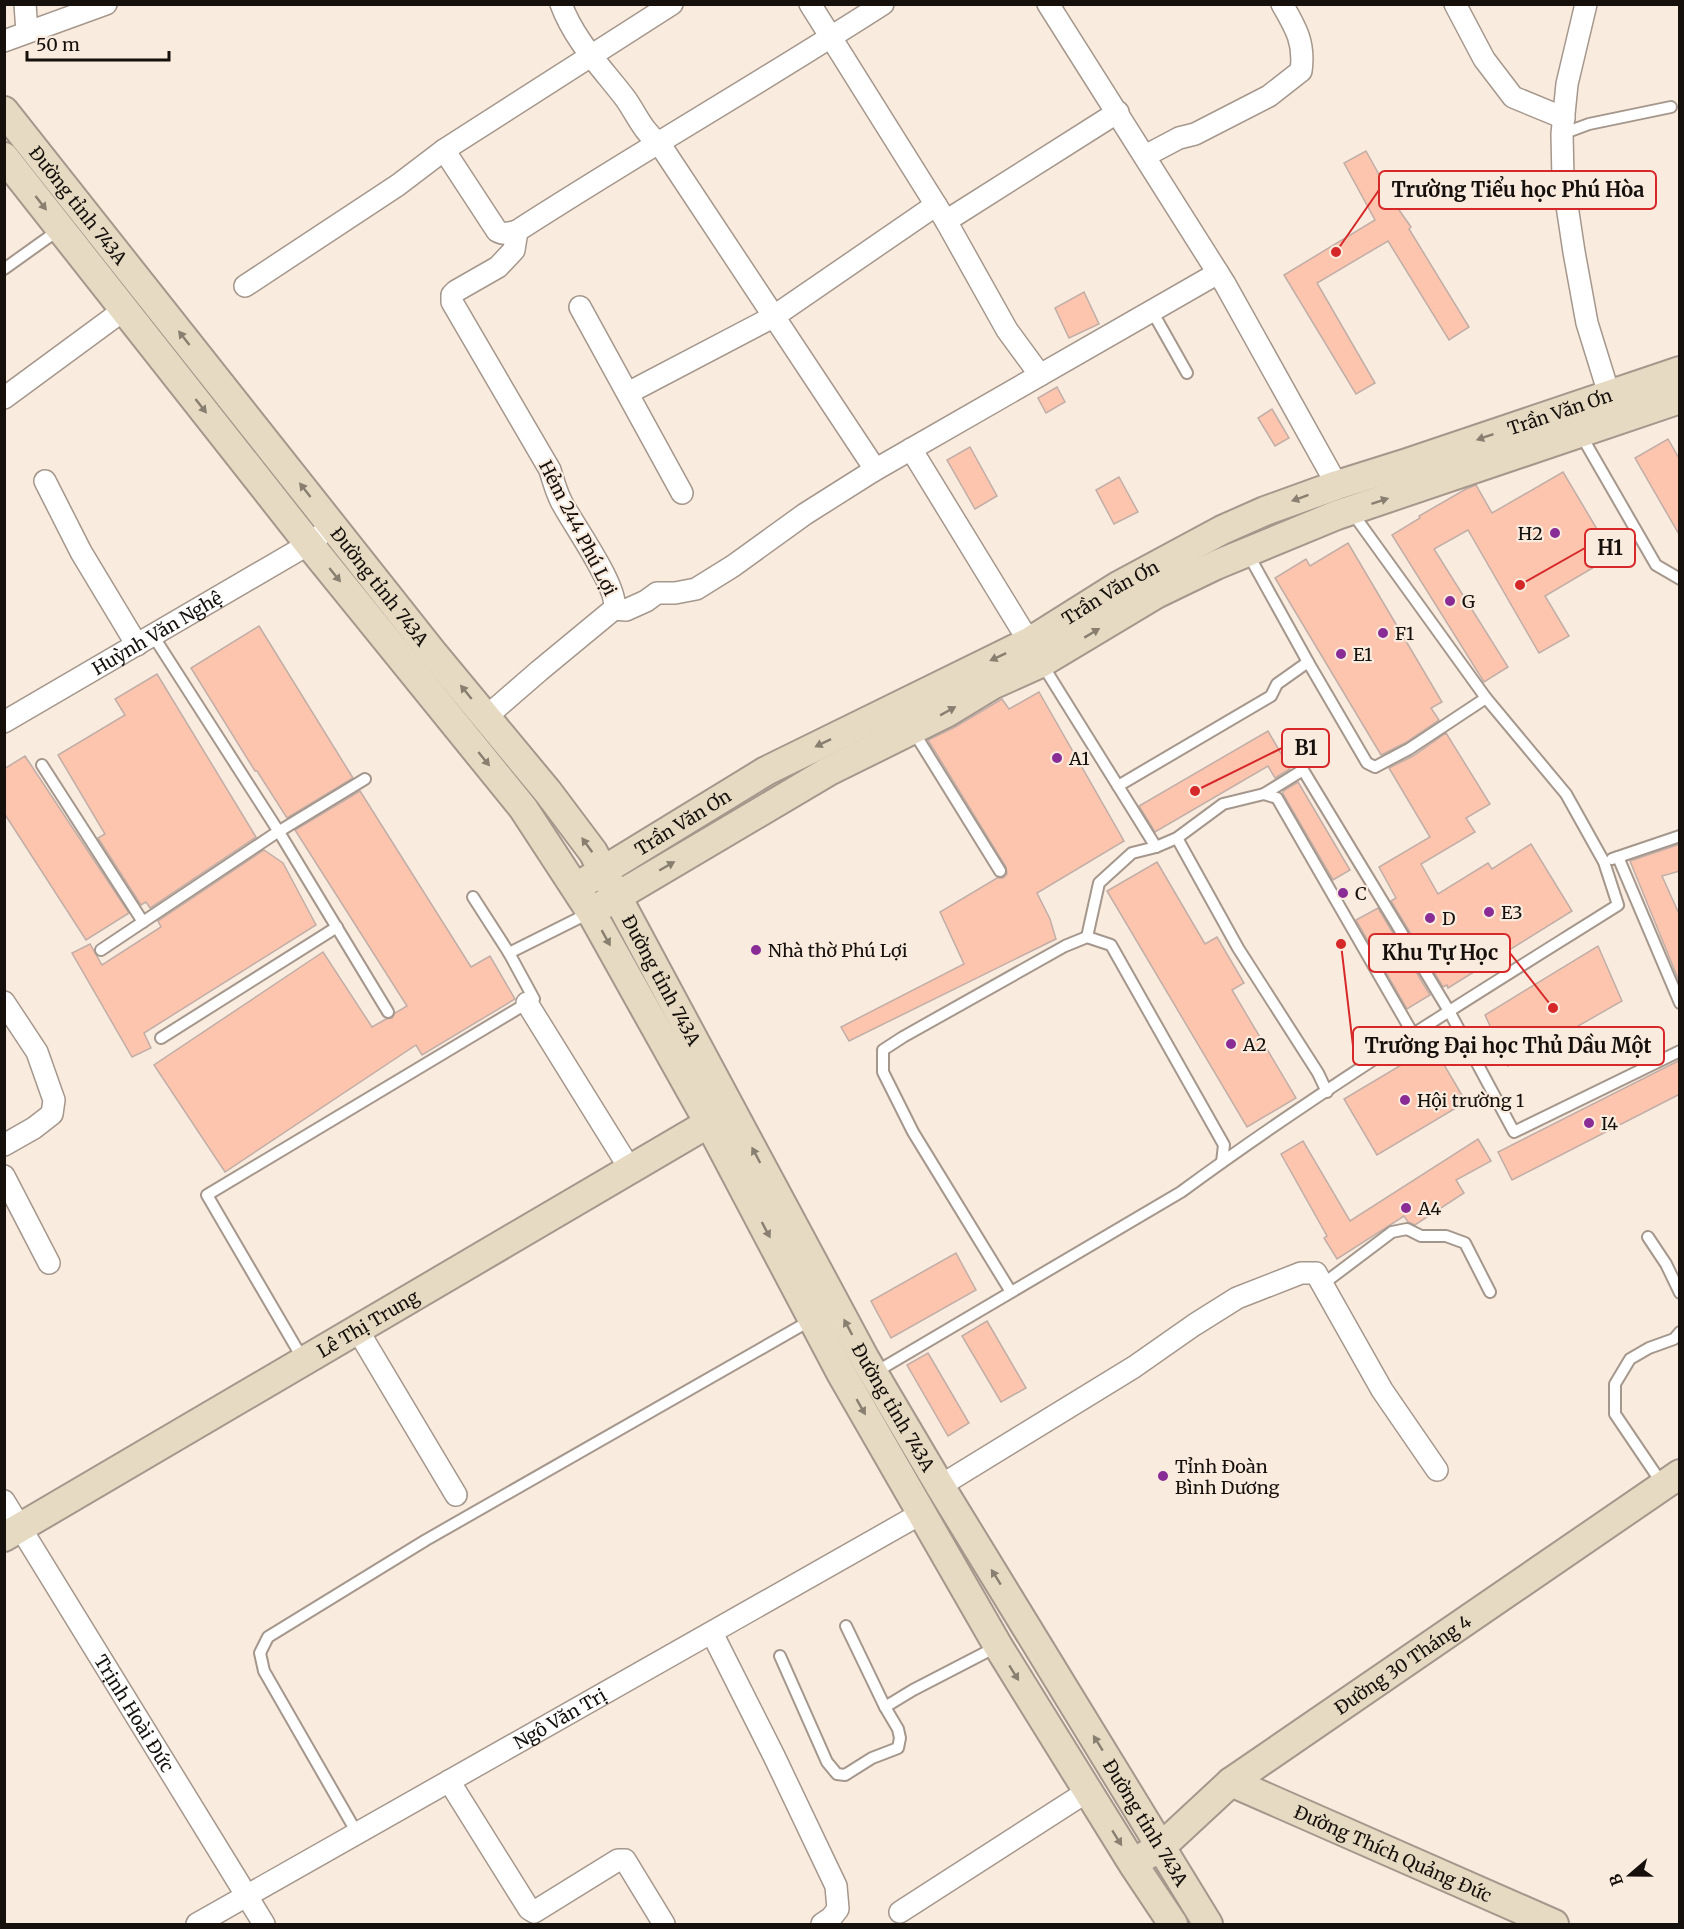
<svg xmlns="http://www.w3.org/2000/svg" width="1684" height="1929" font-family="Merriweather,serif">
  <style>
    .building { fill: #fdc4ae; stroke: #c0aea7; stroke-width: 1.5 }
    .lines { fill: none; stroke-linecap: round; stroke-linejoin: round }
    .lane-casing { stroke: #a5978c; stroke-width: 14 }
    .street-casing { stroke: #a5978c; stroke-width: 24 }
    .secondary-casing { stroke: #a5978c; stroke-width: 32 }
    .lane { stroke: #fff; stroke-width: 10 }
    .street { stroke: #fff; stroke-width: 21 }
    .secondary { stroke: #e6dac2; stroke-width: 28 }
    .oneway { fill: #887f70 }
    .poi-dot { fill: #8a2c96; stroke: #faebdf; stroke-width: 2 }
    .labels { text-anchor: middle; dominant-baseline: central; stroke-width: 4.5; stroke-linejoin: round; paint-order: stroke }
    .street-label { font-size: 18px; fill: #15100c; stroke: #faebdf }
    .poi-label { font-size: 18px; fill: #15100c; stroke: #faebdf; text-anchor: start }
    .leader { fill: none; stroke: #d62828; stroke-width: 2 }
    .callout-dot { fill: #d62828; stroke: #faebdf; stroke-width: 2 }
    .callout { fill: #faebdf; stroke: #d62828; stroke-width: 2 }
    .callout-label { font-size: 20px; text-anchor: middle; font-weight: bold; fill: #15100c }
  </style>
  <rect width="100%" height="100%" fill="#faebdf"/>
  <g class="building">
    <polygon points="1366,151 1397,207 1411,227 1409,229 1469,327 1449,340 1388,241 1317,283 1375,383 1356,394 1284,275 1375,220 1344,163"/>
    <polygon points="1084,292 1099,324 1069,338 1055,308"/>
    <polygon points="1057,387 1065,402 1046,413 1038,398"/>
    <polygon points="1272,409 1289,438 1275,446 1258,418"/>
    <polygon points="1668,439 1680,460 1680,536 1635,458"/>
    <polygon points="970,447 997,496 975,509 947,460"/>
    <polygon points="1563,472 1613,556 1545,596 1569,636 1539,653 1468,530 1434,549 1508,667 1484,682 1392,535 1420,518 1419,516 1466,489 1476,485 1492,513"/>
    <polygon points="1119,477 1138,512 1114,524 1096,490"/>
    <polygon points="1348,543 1442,702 1431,708 1439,720 1405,743 1381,755 1275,578 1306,559 1310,566"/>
    <polygon points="259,626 353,778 287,818 257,771 255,771 191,668"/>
    <polygon points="157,674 256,837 150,908 146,902 141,905 98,838 105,834 58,755 125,715 115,699"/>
    <polygon points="1039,692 1124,841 1037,893 1050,919 1056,939 849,1041 841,1027 964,964 940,912 997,878 1003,878 1007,874 1006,867 928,740 955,727 1002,699 1009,709"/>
    <polygon points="1268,731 1290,769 1275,778 1268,766 1155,832 1139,806"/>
    <polygon points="1446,733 1490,804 1466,818 1475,832 1421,864 1438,894 1488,863 1492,869 1531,844 1572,911 1448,988 1447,985 1443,987 1391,901 1396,898 1379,867 1430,837 1389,768 1413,756"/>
    <polygon points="25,756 129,913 86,940 4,813 4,769"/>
    <polygon points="1298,782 1350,870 1333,880 1283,794 1283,791"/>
    <polygon points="360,791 471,967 490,956 515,999 422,1055 416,1045 225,1172 154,1065 323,952 372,1027 386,1019 392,1018 395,1013 407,1006 295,830"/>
    <polygon points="1680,844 1680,871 1662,876 1680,916 1679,981 1630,861"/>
    <polygon points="264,850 283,863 316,925 144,1033 151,1048 132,1057 72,953 90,944 102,965 161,927 158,921"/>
    <polygon points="1157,862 1205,944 1217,937 1244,983 1232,990 1296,1098 1247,1127 1107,891"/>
    <polygon points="1378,908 1430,995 1407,1009 1356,920"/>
    <polygon points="1598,946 1622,1001 1508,1066 1485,1015"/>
    <polygon points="1433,1046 1466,1102 1377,1155 1344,1099"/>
    <polygon points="1680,1060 1680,1094 1512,1180 1498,1152"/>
    <polygon points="1478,1139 1491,1161 1456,1180 1464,1193 1415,1225 1408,1222 1404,1216 1337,1259 1324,1238 1327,1236 1281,1154 1303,1141 1350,1221"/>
    <polygon points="956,1253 976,1290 891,1338 871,1301"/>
    <polygon points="987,1321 1026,1388 1001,1402 962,1336"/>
    <polygon points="928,1353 969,1423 948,1436 907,1365"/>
  </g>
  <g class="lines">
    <defs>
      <g id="lane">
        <polyline points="1562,134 1589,124 1671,107"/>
        <polyline points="4,269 60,229"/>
        <polyline points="1152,311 1187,373"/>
        <polyline points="1581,435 1656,565 1680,579"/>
        <polyline points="1247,552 1308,662 1367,763 1375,767 1409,749 1486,698"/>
        <polyline points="152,634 279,832 388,1012"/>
        <polyline points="1042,664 1156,847"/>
        <polyline points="912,729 1000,871"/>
        <polyline points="42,765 143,922"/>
        <polyline points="1118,786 1271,696 1277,684 1308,662"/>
        <polyline points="1264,794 1303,770 1449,1011 1514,1132 1680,1051"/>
        <polyline points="1177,838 1238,948 1318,1073 1327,1092"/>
        <polyline points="1618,857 1680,1003"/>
        <polyline points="1612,859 1680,836"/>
        <polyline points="1087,937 1099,883 1132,853 1156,847 1177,838 1223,804 1264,794 1277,798 1413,1034"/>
        <polyline points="101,950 273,835 365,779"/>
        <polyline points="509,953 589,913"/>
        <polyline points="161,1038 337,927"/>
        <polyline points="1648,1237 1666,1264 1680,1293"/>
        <polyline points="1323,1284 1392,1232 1407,1229 1421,1236 1446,1236 1465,1243 1490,1292"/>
        <polyline points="1011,1292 913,1132 883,1072 883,1050 903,1037 1065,946 1087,937 1111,945 1224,1145 1222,1162"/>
        <polyline points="304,1361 207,1195 534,999 509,953 473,897"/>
        <path d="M874 1373 1181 1192C1321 1089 1470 998 1618 905L1604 862 1566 794 1486 698 1351 511"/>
        <polyline points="1663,1485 1615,1414 1615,1384 1630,1359 1649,1348 1674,1339 1680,1332"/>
        <polyline points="780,1656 827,1762 837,1774 845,1775 872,1758 898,1748 900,1738 898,1729 885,1707 846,1626"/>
        <polyline points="885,1707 913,1690 998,1646"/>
        <polyline points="357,1833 264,1671 260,1653 268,1637 426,1540 813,1319"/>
      </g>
      <g id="street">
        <polyline points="25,4 27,32"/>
        <path d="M561 4C574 40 602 68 625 98 636 113 643 132 659 143L873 466V471"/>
        <polyline points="810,4 946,221 1007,330 1040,375"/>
        <polyline points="1048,4 1225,284 1337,485"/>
        <polyline points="1455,4 1484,59 1513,97 1564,118"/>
        <polyline points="1586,4 1567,84 1562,134 1563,179 1574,252 1587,323 1613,407"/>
        <polyline points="4,41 106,4"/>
        <path d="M444 150 497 231C504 235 510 233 517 231 638 153 762 82 883 4"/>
        <path d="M1145 156 1179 138 1195 134 1269 96 1301 71C1305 43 1296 28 1282 4"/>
        <polyline points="946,221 1118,112"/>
        <polyline points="245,286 398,185 444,150 672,4"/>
        <polyline points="580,307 682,493"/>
        <polyline points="628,393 773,317 936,205"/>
        <polyline points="4,398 125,309"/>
        <polyline points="911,449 1036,653"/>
        <polyline points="45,481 81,552 137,645"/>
        <polyline points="614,609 626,610 646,601 657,593 675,593 696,589 733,566 805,514 873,471 1218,273"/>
        <path d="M486 717 539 671 614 609C620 589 572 523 561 501 556 491 553 480 550 470L452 302V295L456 291 498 267 514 250 517 231"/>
        <path id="s1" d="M4 722 309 544 319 536"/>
        <polyline points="4,1002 37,1052 54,1100 52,1114 34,1128 4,1145"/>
        <polyline points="527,1003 630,1169"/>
        <polyline points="4,1176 49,1263"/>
        <polyline points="357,1329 456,1495"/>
        <polyline points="940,1486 1134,1367 1194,1325 1237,1298 1301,1273 1316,1273 1382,1390 1437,1470"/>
        <path id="s2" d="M4 1501 264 1924"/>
        <polyline points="712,1633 774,1756 836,1886 838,1909 831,1918 822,1924"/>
        <polyline points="449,1781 529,1909 534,1912 618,1860 625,1860 664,1924"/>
        <polyline points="900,1912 1088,1791"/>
        <path id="s3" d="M197 1924 922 1513"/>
      </g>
      <g id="secondary">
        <path id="s4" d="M4 111 432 652 548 792 593 852 865 1359 940 1486 1208 1924"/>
        <polyline points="4,157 309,544 523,808 591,912 709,1123 841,1373 998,1646 1133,1864 1173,1924"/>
        <path id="s5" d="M588 880 766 771 1029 642 1118 586 1222 530 1265 511 1337 485 1407 463 1680 371"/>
        <polyline points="601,906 829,771 946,713 992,685 1041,663 1156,594 1216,565 1337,515 1680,399"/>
        <path id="s6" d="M4 1537 709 1123"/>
        <path id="s7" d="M1231 1782 1554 1924"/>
        <path id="s8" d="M1145 1856 1161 1847 1231 1782 1680 1474"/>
      </g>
    </defs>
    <use href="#lane" class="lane-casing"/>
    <use href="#street" class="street-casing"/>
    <use href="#secondary" class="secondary-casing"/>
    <use href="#lane" class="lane"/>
    <use href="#street" class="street"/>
    <use href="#secondary" class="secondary"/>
  </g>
  <defs><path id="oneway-solid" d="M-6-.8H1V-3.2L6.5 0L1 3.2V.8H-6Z" transform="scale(1.5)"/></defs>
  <g class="oneway">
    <use href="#oneway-solid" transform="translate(41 203) rotate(52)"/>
    <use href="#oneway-solid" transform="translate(184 338) rotate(-128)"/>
    <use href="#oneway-solid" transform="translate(201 406) rotate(52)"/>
    <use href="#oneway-solid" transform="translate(1485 437) rotate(161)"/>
    <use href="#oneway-solid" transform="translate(305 490) rotate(-128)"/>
    <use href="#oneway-solid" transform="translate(1300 498) rotate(160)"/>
    <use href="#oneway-solid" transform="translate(1380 501) rotate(-18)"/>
    <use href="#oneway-solid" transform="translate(335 575) rotate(51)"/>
    <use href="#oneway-solid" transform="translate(1092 633) rotate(-31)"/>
    <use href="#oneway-solid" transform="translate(998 657) rotate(155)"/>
    <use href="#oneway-solid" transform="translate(466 692) rotate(-129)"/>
    <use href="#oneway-solid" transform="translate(948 711) rotate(-29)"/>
    <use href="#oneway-solid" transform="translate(823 743) rotate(154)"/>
    <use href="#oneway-solid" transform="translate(484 759) rotate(51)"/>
    <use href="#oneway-solid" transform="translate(587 845) rotate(-126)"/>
    <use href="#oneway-solid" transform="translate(667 866) rotate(-30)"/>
    <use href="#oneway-solid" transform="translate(606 938) rotate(61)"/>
    <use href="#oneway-solid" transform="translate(756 1155) rotate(-118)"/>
    <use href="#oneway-solid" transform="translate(766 1230) rotate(62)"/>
    <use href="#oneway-solid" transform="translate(848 1327) rotate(-118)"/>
    <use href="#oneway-solid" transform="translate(861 1407) rotate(60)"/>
    <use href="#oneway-solid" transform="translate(996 1577) rotate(-122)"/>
    <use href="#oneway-solid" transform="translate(1014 1673) rotate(58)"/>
    <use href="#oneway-solid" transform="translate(1098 1743) rotate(-122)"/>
    <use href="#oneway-solid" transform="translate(1117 1838) rotate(58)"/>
  </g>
  <g class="poi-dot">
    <circle cx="1555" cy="533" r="6"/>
    <circle cx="1450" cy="601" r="6"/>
    <circle cx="1383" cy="633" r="6"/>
    <circle cx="1341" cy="654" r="6"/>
    <circle cx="1057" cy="758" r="6"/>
    <circle cx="1343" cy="893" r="6"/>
    <circle cx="1489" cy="912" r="6"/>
    <circle cx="1430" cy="918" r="6"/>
    <circle cx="756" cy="950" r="6"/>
    <circle cx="1231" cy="1044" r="6"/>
    <circle cx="1405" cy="1100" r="6"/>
    <circle cx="1589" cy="1123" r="6"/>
    <circle cx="1406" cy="1208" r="6"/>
    <circle cx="1163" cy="1476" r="6"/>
  </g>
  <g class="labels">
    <g class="street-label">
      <text stroke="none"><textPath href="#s4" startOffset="120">Đường tỉnh 743A</textPath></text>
      <text stroke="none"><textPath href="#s5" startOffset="1083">Trần Văn Ơn</textPath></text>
      <text transform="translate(578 528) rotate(63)">Hẻm 244 Phú Lợi</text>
      <text stroke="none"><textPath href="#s4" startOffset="606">Đường tỉnh 743A</textPath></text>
      <text stroke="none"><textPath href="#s5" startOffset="597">Trần Văn Ơn</textPath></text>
      <text stroke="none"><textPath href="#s1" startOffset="177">Huỳnh Văn Nghệ</textPath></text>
      <text stroke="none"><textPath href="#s5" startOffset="111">Trần Văn Ơn</textPath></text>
      <text stroke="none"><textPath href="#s4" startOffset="1092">Đường tỉnh 743A</textPath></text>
      <text stroke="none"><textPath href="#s6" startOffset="422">Lê Thị Trung</textPath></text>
      <text stroke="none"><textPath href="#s4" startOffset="1578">Đường tỉnh 743A</textPath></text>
      <text stroke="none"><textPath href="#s8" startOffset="322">Đường 30 Tháng 4</textPath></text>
      <text stroke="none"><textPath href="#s2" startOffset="249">Trịnh Hoài Đức</textPath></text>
      <text stroke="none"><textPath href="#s3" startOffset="417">Ngô Văn Trị</textPath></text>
      <text stroke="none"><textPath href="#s4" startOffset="2064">Đường tỉnh 743A</textPath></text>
      <text stroke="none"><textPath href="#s7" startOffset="177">Đường Thích Quảng Đức</textPath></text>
    </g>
    <g class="poi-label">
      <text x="1543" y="533" text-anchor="end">H2</text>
      <text x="1462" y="601">G</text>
      <text x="1395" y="633">F1</text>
      <text x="1353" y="654">E1</text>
      <text x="1069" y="758">A1</text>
      <text x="1355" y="893">C</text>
      <text x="1501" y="912">E3</text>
      <text x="1442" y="918">D</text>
      <text x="768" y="950">Nhà thờ Phú Lợi</text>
      <text x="1243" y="1044">A2</text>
      <text x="1417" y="1100">Hội trường 1</text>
      <text x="1601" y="1123">I4</text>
      <text x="1418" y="1208">A4</text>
      <text x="1175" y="1466">Tỉnh Đoàn<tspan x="1175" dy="21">Bình Dương</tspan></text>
    </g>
  </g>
  <path class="leader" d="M1336 252L1379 190M1520 585L1585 548M1195 791L1282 748M1553 1008L1510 953M1341 944L1353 1046"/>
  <g class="callout-dot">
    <circle cx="1336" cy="252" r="6"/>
    <circle cx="1520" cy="585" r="6"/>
    <circle cx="1195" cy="791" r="6"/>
    <circle cx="1553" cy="1008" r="6"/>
    <circle cx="1341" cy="944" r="6"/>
  </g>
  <g class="callout">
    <rect x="1379" y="171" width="277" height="38" rx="6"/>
    <rect x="1585" y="529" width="50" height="38" rx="6"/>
    <rect x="1282" y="729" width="47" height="38" rx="6"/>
    <rect x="1369" y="934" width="141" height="38" rx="6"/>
    <rect x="1353" y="1027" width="311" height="38" rx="6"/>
  </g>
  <g class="callout-label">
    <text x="1518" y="197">Trường Tiểu học Phú Hòa</text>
    <text x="1610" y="555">H1</text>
    <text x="1306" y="755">B1</text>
    <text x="1440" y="960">Khu Tự Học</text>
    <text x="1508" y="1053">Trường Đại học Thủ Dầu Một</text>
  </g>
  <rect width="1684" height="1929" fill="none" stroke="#15100c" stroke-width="12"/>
  <g transform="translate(1630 1875) rotate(250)" stroke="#faebdf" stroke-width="4.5" paint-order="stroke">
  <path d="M0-4.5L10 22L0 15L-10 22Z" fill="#15100c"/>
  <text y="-9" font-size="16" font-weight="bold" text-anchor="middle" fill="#15100c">B</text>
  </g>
  <path d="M27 51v9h142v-9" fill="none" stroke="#15100c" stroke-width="3"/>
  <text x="36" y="51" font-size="18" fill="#15100c" stroke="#faebdf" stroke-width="4.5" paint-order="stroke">50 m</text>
</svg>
